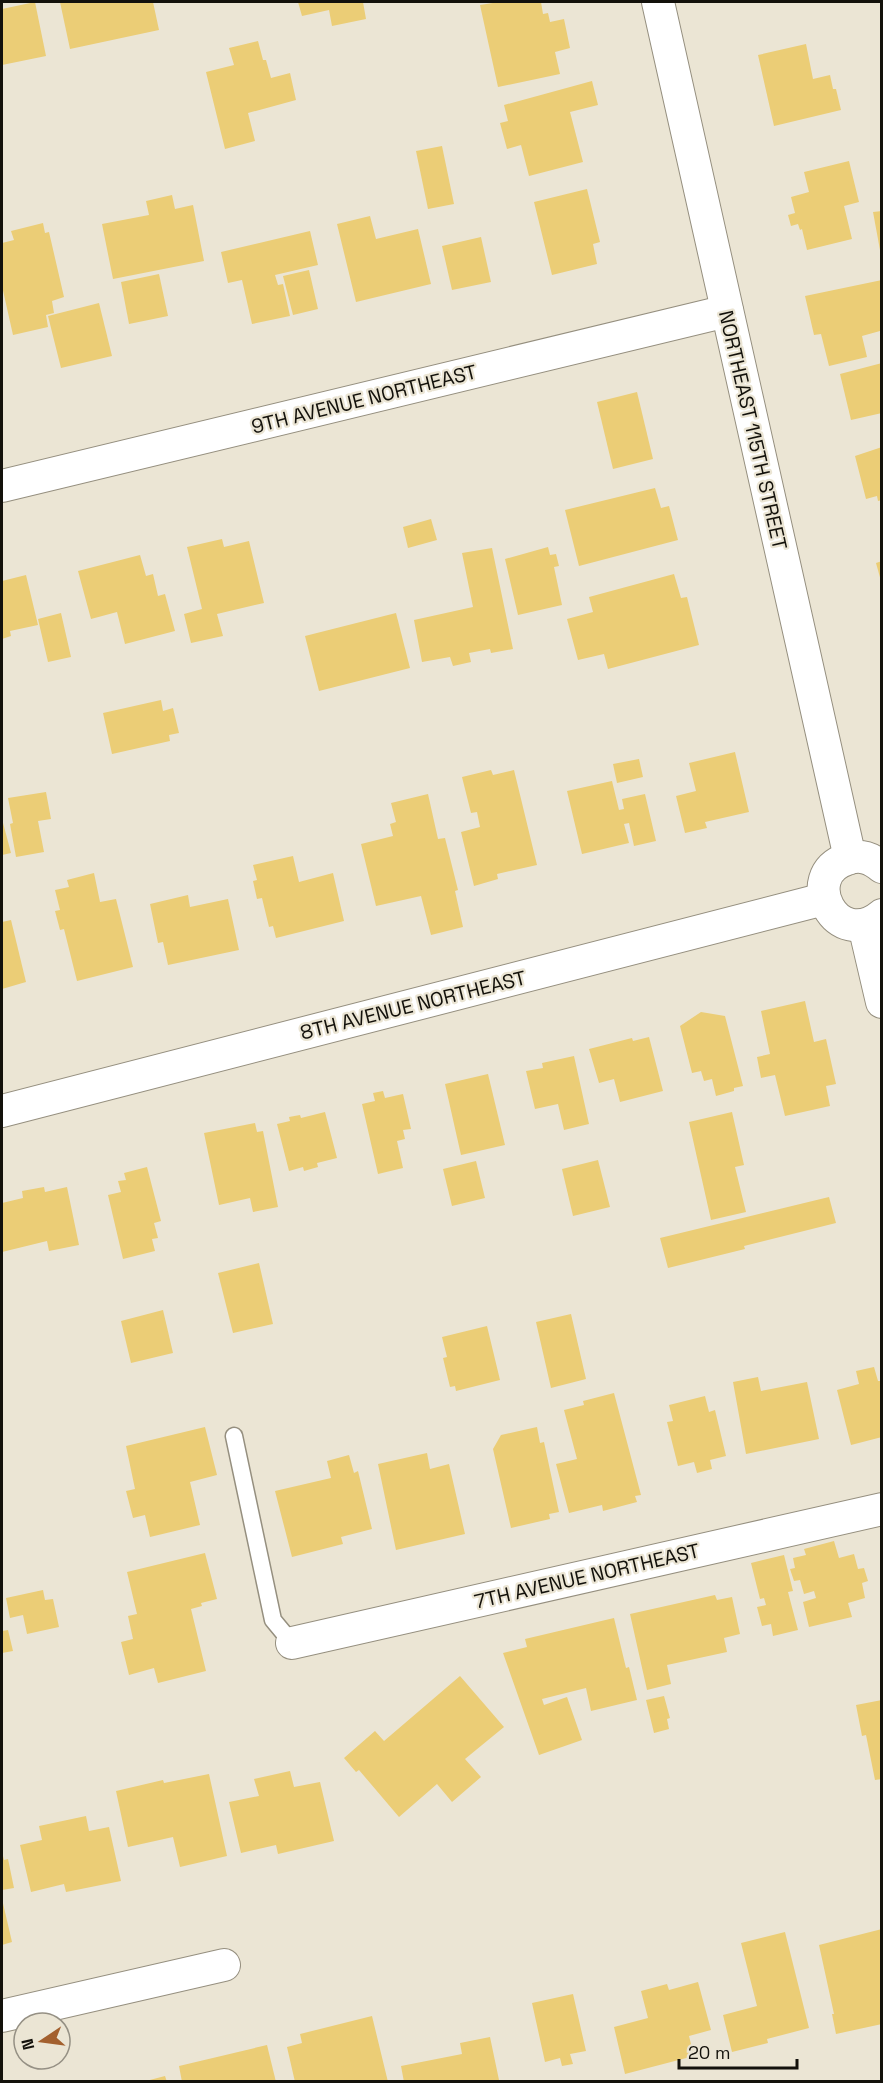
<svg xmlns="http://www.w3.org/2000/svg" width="883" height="2083" font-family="'Space Grotesk',sans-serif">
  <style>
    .building { fill: #ebcd76 }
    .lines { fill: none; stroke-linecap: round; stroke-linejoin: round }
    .service-casing { stroke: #958f7f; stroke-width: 19 }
    .minor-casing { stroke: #958f7f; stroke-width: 34 }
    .service { stroke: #fff; stroke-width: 16 }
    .minor { stroke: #fff; stroke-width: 32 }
    .labels { text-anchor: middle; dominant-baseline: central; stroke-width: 4.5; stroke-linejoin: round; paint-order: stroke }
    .street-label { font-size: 20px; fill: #13110b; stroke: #ebe5d4 }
  </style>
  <rect width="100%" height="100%" fill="#ebe5d4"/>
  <g class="building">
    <polygon points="35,2 46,56 2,65 2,9"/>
    <polygon points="60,2 153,2 159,30 70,49"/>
    <polygon points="298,2 363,2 366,19 332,26 329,10 302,16"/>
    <polygon points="499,2 541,2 543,14 548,13 550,22 564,19 570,48 555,52 560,74 498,87 480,5"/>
    <polygon points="258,41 263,60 266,60 271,78 290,73 296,100 248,113 255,141 225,149 206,72 234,65 229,48"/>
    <polygon points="806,44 813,79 830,75 833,89 836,89 841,110 774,126 758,55"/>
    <polygon points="592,81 598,105 570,112 583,162 529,176 521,145 507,149 500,123 508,121 504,105"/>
    <polygon points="442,146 454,204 428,209 416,151"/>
    <polygon points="849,161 859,202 844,206 852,239 807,250 802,229 800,230 798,224 791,226 788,215 795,213 791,197 809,192 804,172"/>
    <polygon points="587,189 600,242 593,244 597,264 552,275 534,202"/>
    <polygon points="172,195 175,209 193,205 204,261 113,279 102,224 149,215 146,201"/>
    <polygon points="882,211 882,249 880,250 873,212"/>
    <polygon points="370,216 376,239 418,229 431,284 356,302 337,224"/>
    <polygon points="43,223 45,233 49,232 64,297 52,301 54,313 46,315 48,327 13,335 2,286 2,243 14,240 11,231"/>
    <polygon points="310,231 318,265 275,275 278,285 283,284 290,316 252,324 242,280 228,283 221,252"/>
    <polygon points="481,237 491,282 452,290 442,246"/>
    <polygon points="309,270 318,309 293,315 283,276"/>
    <polygon points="159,274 168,316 129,324 121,282"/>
    <polygon points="882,280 882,335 880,331 862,336 867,357 829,366 821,334 814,335 805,296"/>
    <polygon points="99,303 112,356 61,368 48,316"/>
    <polygon points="882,363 882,413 851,420 840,374"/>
    <polygon points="637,392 653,459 613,469 597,402"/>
    <polygon points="882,447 882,500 878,501 877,496 866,499 855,456"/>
    <polygon points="655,488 661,508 669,506 678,540 579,566 565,510"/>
    <polygon points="431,519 437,540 408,548 403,527"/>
    <polygon points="222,539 224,547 249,541 264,603 217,614 223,636 191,643 184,614 202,609 187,547"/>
    <polygon points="548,547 550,555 556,554 559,566 554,567 562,605 518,615 505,559"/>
    <polygon points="492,548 513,649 491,653 490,649 469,653 471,662 453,666 450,657 422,662 414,620 473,607 462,553"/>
    <polygon points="140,555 146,576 153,574 158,596 165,594 175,631 125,644 117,612 91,619 78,571"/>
    <polygon points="882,561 882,581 881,581 876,563"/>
    <polygon points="674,574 681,598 687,597 699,645 608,669 604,654 578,660 567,619 593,612 589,597"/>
    <polygon points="26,575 38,625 10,631 11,636 2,639 2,581"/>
    <polygon points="61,613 71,657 48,662 38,619"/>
    <polygon points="396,613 410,668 319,691 305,636"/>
    <polygon points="161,700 163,711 173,708 179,733 169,735 170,741 112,754 103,713"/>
    <polygon points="735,752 749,812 705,822 707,828 685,833 676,796 696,791 689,763"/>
    <polygon points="639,759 643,777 617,783 613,764"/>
    <polygon points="491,770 493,775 514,770 537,865 497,874 498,879 474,886 461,832 480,827 477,812 471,813 462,777"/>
    <polygon points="612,781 619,810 624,809 622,799 645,794 656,841 634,846 629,823 624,824 629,843 582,854 567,791"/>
    <polygon points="46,792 51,819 38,821 44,852 16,857 10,824 13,823 8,798"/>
    <polygon points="428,794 438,839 445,838 458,890 455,891 463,927 431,935 421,896 376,906 361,844 393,836 390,824 396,822 391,803"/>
    <polygon points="2,819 11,853 2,855"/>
    <polygon points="293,856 299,882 333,873 344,921 276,938 273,926 269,927 262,898 257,899 253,881 257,880 253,865"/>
    <polygon points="94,873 100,902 116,899 133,967 77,981 64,929 60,930 55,911 60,910 55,890 69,887 67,880"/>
    <polygon points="188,895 190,907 228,899 239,950 168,965 163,942 158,943 150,904"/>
    <polygon points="11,920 26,982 2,989 2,922"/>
    <polygon points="805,1001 814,1042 826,1039 836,1084 826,1086 830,1106 785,1116 775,1075 761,1078 757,1057 770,1054 761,1011"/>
    <polygon points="701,1012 725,1016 743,1086 734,1088 734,1091 716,1096 712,1079 704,1081 701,1071 692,1073 680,1026"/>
    <polygon points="649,1037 663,1091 620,1102 614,1079 599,1083 589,1049 632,1038 633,1041"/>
    <polygon points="574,1056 589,1124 564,1130 558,1104 535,1109 526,1071 543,1068 542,1063"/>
    <polygon points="488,1074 505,1145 461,1155 445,1084"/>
    <polygon points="383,1091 385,1098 403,1094 411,1129 403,1130 405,1139 397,1141 403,1168 378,1174 362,1104 375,1101 373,1093"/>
    <polygon points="325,1112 337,1158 317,1163 318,1167 304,1171 303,1167 289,1171 277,1124 290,1121 289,1117 300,1115 301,1118"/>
    <polygon points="732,1112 744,1165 735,1167 746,1212 711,1220 689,1122"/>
    <polygon points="255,1123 257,1132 263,1131 278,1207 253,1212 250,1198 219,1205 204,1133"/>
    <polygon points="598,1160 610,1207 573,1216 562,1169"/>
    <polygon points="476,1161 485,1198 452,1206 443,1169"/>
    <polygon points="147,1167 161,1221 154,1223 158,1238 152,1239 155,1251 123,1259 108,1195 121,1192 118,1181 126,1180 124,1173"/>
    <polygon points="44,1187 45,1192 67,1187 79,1245 49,1251 47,1241 2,1252 2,1203 23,1198 22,1191"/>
    <polygon points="829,1197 836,1223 744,1246 745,1249 668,1268 660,1238"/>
    <polygon points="259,1263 273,1324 233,1333 218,1273"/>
    <polygon points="163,1310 173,1353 131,1363 121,1321"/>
    <polygon points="571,1314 586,1379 551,1388 536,1322"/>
    <polygon points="487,1326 500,1380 456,1391 455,1386 450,1387 443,1358 447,1357 442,1337"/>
    <polygon points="874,1367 878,1381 882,1381 882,1437 851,1445 837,1390 859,1384 856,1371"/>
    <polygon points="758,1377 761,1391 807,1382 819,1439 746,1454 733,1382"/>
    <polygon points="614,1393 641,1495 635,1496 637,1502 603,1511 602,1505 569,1513 556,1464 577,1459 564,1410 584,1405 583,1401"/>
    <polygon points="705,1396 709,1412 715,1410 726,1456 710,1460 712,1469 697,1473 694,1462 678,1466 667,1422 673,1421 669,1405"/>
    <polygon points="205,1427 217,1475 190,1482 200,1525 150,1537 145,1515 133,1518 126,1491 135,1489 126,1446"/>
    <polygon points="537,1427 540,1443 544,1442 559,1512 549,1514 550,1519 511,1528 493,1449 501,1435"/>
    <polygon points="427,1453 430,1469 449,1464 465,1534 396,1550 378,1464"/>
    <polygon points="349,1455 354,1473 358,1471 372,1529 341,1537 343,1544 292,1557 275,1491 331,1478 327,1461"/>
    <polygon points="834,1541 839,1558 854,1554 858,1569 864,1568 868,1581 862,1583 865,1598 848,1603 852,1617 809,1627 803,1602 816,1598 814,1591 804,1594 800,1580 794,1581 790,1569 795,1568 793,1558 806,1555 804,1549"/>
    <polygon points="205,1553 217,1599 201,1603 202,1606 191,1609 206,1671 158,1683 154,1668 129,1675 121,1642 133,1639 128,1616 137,1614 127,1572"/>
    <polygon points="784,1555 793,1591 788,1592 798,1630 773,1636 771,1624 762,1626 757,1607 766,1605 764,1598 760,1599 751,1563"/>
    <polygon points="43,1590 45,1600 53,1599 59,1627 27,1634 23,1615 10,1618 6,1598"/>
    <polygon points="715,1595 717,1600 732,1597 740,1634 724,1638 727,1652 667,1665 671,1684 647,1690 630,1614"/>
    <polygon points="614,1618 626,1668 629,1667 637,1700 591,1711 586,1688 542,1699 544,1705 567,1697 582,1740 539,1755 503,1653 527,1647 525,1639"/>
    <polygon points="8,1630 13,1651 2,1653 2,1631"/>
    <polygon points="460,1676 504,1727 465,1759 481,1777 452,1802 437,1784 399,1817 359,1770 356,1772 344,1758 375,1731 384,1741"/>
    <polygon points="664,1696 670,1718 667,1719 669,1729 654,1733 646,1700"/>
    <polygon points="882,1700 882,1779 875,1780 866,1735 862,1736 856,1705"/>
    <polygon points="290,1771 294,1787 320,1782 334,1841 278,1854 276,1845 241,1853 229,1802 259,1796 254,1779"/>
    <polygon points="209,1774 227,1856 180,1867 173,1837 128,1847 116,1791 163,1780 164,1783"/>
    <polygon points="86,1816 89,1831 109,1827 121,1881 66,1892 64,1884 31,1892 20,1845 42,1840 39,1826"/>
    <polygon points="2,1852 4,1860 8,1859 14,1888 2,1890"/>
    <polygon points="2,1899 12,1942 2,1945"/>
    <polygon points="882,1929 882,2024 836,2034 832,2014 834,2014 819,1945"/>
    <polygon points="785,1932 809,2028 767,2039 768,2043 732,2052 723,2015 757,2006 741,1943"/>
    <polygon points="698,1982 711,2030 689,2036 694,2056 625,2074 614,2027 648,2018 641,1991 667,1984 669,1990"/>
    <polygon points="573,1994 586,2051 570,2054 573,2064 562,2066 560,2058 545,2062 532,2003"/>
    <polygon points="372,2016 388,2082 295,2082 287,2047 302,2043 300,2034"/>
    <polygon points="490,2037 499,2080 490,2082 404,2082 401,2066 462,2054 460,2043"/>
    <polygon points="267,2045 276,2082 182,2082 179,2066"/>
    <polygon points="165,2076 167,2082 146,2082 146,2081"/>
  </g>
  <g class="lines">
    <defs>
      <polyline id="service" points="234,1436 273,1620 292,1643"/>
      <g id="minor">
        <polyline points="658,2 850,858"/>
        <polyline points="2,486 727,311"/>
        <path d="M882 867C871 858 860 854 847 859 797 875 836 953 882 915"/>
        <polyline points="864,925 882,1002"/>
        <polyline points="2,1111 824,899"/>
        <polyline points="292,1643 882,1509"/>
        <polyline points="2,2016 224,1965"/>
      </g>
    </defs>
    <use href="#service" class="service-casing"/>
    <use href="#minor" class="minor-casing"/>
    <use href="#service" class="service"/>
    <use href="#minor" class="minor"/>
  </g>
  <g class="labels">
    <g class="street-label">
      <text transform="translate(364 399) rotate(-14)">9TH AVENUE NORTHEAST</text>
      <text transform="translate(753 430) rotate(77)">NORTHEAST 115TH STREET</text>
      <text transform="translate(413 1005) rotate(-14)">8TH AVENUE NORTHEAST</text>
      <text transform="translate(587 1576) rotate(-13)">7TH AVENUE NORTHEAST</text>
    </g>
  </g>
  <rect width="883" height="2083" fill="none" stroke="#13110b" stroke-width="6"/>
  <g transform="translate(42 2041) rotate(257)"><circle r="28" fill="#ebe5d4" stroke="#959084" stroke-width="1.5"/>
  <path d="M0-4.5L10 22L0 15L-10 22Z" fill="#a3602e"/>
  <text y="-9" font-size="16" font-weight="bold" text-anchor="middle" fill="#13110b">N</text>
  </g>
  <path d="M679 2059v9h118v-9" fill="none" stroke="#13110b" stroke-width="3"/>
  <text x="688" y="2059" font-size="18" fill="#13110b" stroke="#ebe5d4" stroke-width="4.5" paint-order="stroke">20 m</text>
</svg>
